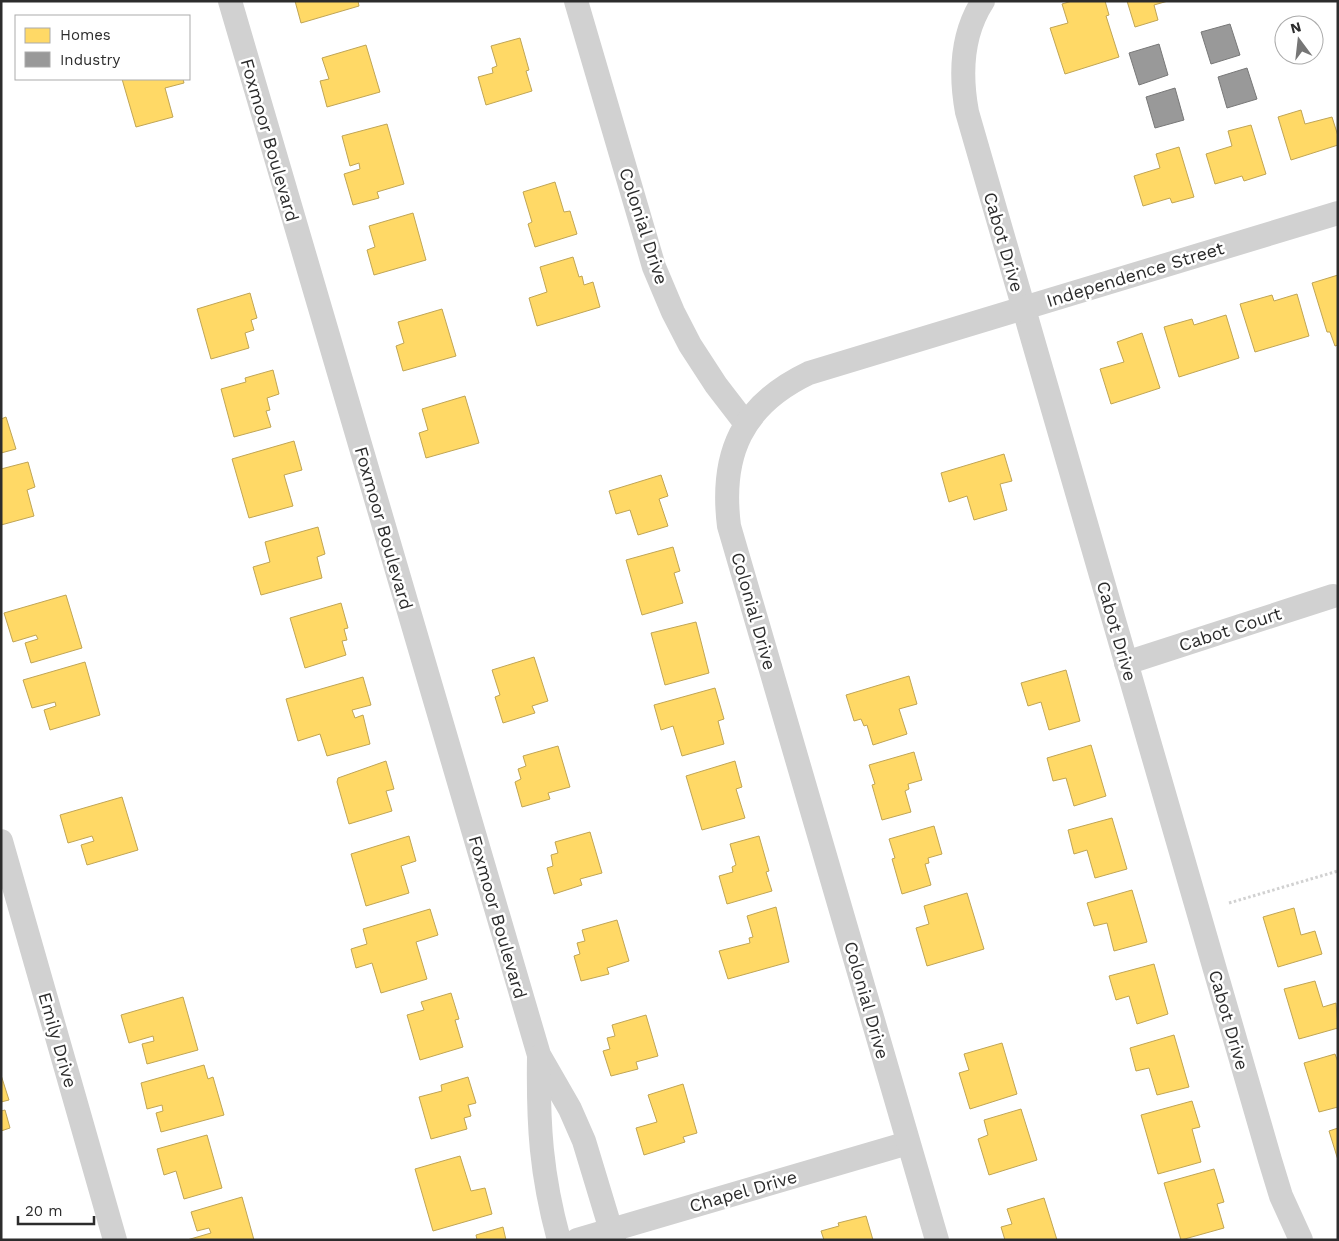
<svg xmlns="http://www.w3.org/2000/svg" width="1339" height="1241" font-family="'Work Sans',sans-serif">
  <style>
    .homes { fill: #ffd966; stroke: #c0a555 }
    .industry { fill: #999; stroke: #787878 }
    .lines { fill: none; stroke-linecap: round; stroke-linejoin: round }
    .path { stroke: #d1d1d1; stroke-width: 3; stroke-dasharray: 2.5 2.5; stroke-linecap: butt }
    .street { stroke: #d1d1d1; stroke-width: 24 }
    .labels { text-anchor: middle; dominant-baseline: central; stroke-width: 5; stroke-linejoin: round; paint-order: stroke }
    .street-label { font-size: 18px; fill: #2c2c2c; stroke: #fff }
  </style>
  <rect width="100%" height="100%" fill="#fff"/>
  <g class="homes">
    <polygon points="295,1 358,1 359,6 301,23"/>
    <polygon points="1072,1 1105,1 1109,15 1106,16 1119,57 1065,74 1050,28 1068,23 1062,4"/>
    <polygon points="1127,1 1168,1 1154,5 1158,20 1135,27"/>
    <polygon points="520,38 529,70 526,71 532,91 486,105 478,77 493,73 492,68 497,66 491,46"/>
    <polygon points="366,45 380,92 327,107 320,81 329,79 322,58"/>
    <polygon points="122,79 183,79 184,83 165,88 173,117 136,127"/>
    <polygon points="1301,110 1305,124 1332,117 1338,136 1338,145 1291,160 1278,117"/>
    <polygon points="387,124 404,184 377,192 379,198 353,205 344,174 360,169 359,163 350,166 342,136"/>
    <polygon points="1251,125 1266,174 1244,181 1242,176 1215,184 1206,154 1232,146 1228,131"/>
    <polygon points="1179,147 1194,197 1172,203 1170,198 1143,206 1134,176 1160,168 1156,154"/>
    <polygon points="555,182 564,212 570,211 577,234 535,247 528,224 532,222 523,192"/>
    <polygon points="413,213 426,260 374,275 367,250 375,247 369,226"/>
    <polygon points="573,257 579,277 582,276 584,285 593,282 600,307 537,326 529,298 547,292 540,267"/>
    <polygon points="1338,275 1338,345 1335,346 1330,332 1327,332 1312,283"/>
    <polygon points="250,293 257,318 251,320 254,330 245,333 249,348 211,359 197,309"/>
    <polygon points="1297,294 1309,336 1255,352 1240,304 1272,295 1274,301"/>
    <polygon points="442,309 456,356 403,371 396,346 404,343 398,322"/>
    <polygon points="1226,315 1239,358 1179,377 1164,327 1192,319 1194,325"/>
    <polygon points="1142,333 1160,388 1111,404 1100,369 1124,362 1117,342"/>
    <polygon points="273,370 279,394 267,398 270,410 266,411 271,427 234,437 221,389 246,382 245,378"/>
    <polygon points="465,396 479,443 426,458 419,433 428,430 422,409"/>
    <polygon points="6,417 16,449 1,453 1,419"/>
    <polygon points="294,441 302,470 284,475 293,506 249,518 232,459"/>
    <polygon points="1004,454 1012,481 1000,484 1007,510 974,520 967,496 949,502 941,473"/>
    <polygon points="28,462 35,487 27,490 34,516 1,525 1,469"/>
    <polygon points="661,475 668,496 659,499 668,526 638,535 630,510 616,514 609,491"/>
    <polygon points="318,527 325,554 317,557 322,578 261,595 253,567 270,562 265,542"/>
    <polygon points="673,547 680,571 674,573 683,603 642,615 626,560"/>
    <polygon points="66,595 82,648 31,663 25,643 38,639 36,635 13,642 4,613"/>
    <polygon points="341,603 348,628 344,629 347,640 342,641 346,655 305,668 290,618"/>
    <polygon points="696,622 709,673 665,685 651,633"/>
    <polygon points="534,657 548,701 532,706 535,713 503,723 495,697 500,695 492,670"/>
    <polygon points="85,662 100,715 50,730 44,710 56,706 55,702 32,708 23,680"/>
    <polygon points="1066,670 1080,721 1049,730 1041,702 1028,706 1021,683"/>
    <polygon points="909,676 917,704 899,709 907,734 873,745 867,725 864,726 861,719 854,721 846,695"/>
    <polygon points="363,677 371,705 352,710 355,718 363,715 370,744 327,756 320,734 298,741 286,699"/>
    <polygon points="715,688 724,719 718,721 724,744 682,756 673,726 661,730 654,705"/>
    <polygon points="1091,745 1106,796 1074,806 1066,778 1053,781 1047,758"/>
    <polygon points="558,746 570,787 548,793 550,799 522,807 515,782 521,779 518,769 526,766 523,756"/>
    <polygon points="914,752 922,780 908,784 909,789 905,791 911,812 882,820 872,785 875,784 869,765"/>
    <polygon points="386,761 394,789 386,791 392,811 349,824 337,782 338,778"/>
    <polygon points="735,761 742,787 736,789 745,818 702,830 686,776"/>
    <polygon points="122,797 138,850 87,865 81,845 94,841 92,836 68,843 60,815"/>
    <polygon points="1112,818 1127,869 1095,878 1087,850 1074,854 1068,830"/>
    <polygon points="934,826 942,854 928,858 929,863 925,864 931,885 902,894 892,859 895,858 889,839"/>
    <polygon points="590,832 602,873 580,879 582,885 554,894 547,868 553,866 551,855 558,853 555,842"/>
    <polygon points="409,836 416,861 401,866 409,893 366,906 351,854"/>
    <polygon points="759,836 769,871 766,872 772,891 727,904 719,876 733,872 732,867 736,865 730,844"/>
    <polygon points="1132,890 1147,942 1114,951 1107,923 1094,926 1087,903"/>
    <polygon points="967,893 984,949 927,966 916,928 929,924 924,906"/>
    <polygon points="776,907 789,962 728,979 719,951 750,943 749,938 753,937 747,916"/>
    <polygon points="1294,908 1301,935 1315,931 1322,954 1278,967 1263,917"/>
    <polygon points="430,909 438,935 416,942 427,979 381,993 372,963 356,968 351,949 367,944 363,929"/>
    <polygon points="617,920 629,961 607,968 609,974 581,981 574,956 580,954 577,943 585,941 582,930"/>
    <polygon points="1154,964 1168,1014 1137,1024 1129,996 1116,1000 1109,976"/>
    <polygon points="1315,981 1323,1007 1336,1003 1338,1028 1299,1039 1284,989"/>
    <polygon points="451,993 459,1019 455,1020 463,1047 420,1060 407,1015 424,1010 421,1002"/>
    <polygon points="183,997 198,1050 147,1064 142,1044 154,1041 153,1036 129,1043 121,1015"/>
    <polygon points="646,1015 658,1056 636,1062 638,1069 611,1076 603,1051 610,1049 607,1038 615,1036 612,1025"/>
    <polygon points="1174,1035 1189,1087 1157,1095 1149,1068 1136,1071 1130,1048"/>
    <polygon points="1002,1043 1017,1094 970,1109 959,1073 969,1070 964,1054"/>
    <polygon points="1335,1054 1338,1062 1338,1107 1319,1112 1304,1063"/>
    <polygon points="204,1065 208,1079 213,1077 224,1115 161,1132 156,1113 163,1111 162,1105 147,1109 141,1083"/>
    <polygon points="1,1075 9,1100 1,1102"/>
    <polygon points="468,1077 476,1103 468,1105 471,1116 464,1118 467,1129 431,1139 419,1097 442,1091 441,1085"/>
    <polygon points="683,1084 697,1133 683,1137 685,1142 644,1155 636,1128 657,1122 648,1095"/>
    <polygon points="1192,1101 1200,1127 1192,1129 1201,1162 1158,1174 1141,1115"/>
    <polygon points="1021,1109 1037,1160 989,1175 978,1139 988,1135 984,1120"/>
    <polygon points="5,1110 10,1128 1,1131 1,1111"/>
    <polygon points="1338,1128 1338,1160 1329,1131"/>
    <polygon points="207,1135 222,1188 184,1199 176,1171 164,1175 157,1149"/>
    <polygon points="460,1156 471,1191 485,1188 492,1214 433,1231 415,1169"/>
    <polygon points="1214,1169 1224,1202 1217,1204 1224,1228 1181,1240 1164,1183"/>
    <polygon points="242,1197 254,1240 187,1240 211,1233 209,1228 197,1231 191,1212"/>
    <polygon points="1044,1198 1057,1240 1005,1240 1001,1227 1012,1224 1007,1209"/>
    <polygon points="866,1216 873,1240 824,1240 821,1231 839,1226 838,1223"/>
    <polygon points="503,1227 506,1240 477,1240 476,1235"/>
  </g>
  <g class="industry">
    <polygon points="1230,24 1240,55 1211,64 1201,32"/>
    <polygon points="1159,44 1168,75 1139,85 1129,53"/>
    <polygon points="1247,68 1257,99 1227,108 1218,77"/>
    <polygon points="1175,88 1184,120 1155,128 1146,97"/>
  </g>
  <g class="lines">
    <polyline class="path" points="1229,903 1338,871"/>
    <g class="street">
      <polyline points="230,1 539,1055 570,1109 584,1141 614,1240"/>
      <polyline points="576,1 654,267 673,312 690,345 716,385 746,424"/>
      <path d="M983 1C961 35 960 74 967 112L1270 1160 1281 1196 1301 1240"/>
      <polyline points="1126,663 1333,596"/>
      <polyline points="1,841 115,1240"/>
      <path d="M539 1057C538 1125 541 1174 559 1240"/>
      <polyline points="577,1240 908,1143"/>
      <path d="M937 1240 729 526C720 454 742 405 809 373L1338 213"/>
    </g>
  </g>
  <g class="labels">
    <g class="street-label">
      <text transform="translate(270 140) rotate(74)">Foxmoor Boulevard</text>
      <text transform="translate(644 226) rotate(72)">Colonial Drive</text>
      <text transform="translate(1004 242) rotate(74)">Cabot Drive</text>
      <text transform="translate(1135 274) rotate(-17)">Independence Street</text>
      <text transform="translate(384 528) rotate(74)">Foxmoor Boulevard</text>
      <text transform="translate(754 611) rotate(74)">Colonial Drive</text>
      <text transform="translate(1230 629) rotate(-18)">Cabot Court</text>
      <text transform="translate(1117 631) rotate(74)">Cabot Drive</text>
      <text transform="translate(498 917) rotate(74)">Foxmoor Boulevard</text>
      <text transform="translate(867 1000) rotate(74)">Colonial Drive</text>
      <text transform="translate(1229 1020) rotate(74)">Cabot Drive</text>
      <text transform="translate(58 1040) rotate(74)">Emily Drive</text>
      <text transform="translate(743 1191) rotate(-16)">Chapel Drive</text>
    </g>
  </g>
  <rect width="1339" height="1241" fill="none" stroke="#2c2c2c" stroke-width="5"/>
  <rect x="15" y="15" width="175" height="65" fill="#ffffff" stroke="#ababab"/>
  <rect x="25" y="28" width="25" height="15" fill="#ffd966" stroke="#ababab"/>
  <text x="60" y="40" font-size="15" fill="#2c2c2c">Homes</text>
  <rect x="25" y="52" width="25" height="15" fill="#999999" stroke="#ababab"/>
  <text x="60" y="65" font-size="15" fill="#2c2c2c">Industry</text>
  <g transform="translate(1299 40) rotate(345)"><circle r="24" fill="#ffffff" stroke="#ababab"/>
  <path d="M0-4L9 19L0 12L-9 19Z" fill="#767676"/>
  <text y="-8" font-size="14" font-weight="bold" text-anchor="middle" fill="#2c2c2c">N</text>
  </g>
  <path d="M18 1216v8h76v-8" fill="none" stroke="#2c2c2c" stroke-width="2.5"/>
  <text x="25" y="1216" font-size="15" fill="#2c2c2c" stroke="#ffffff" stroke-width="4" paint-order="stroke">20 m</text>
</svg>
